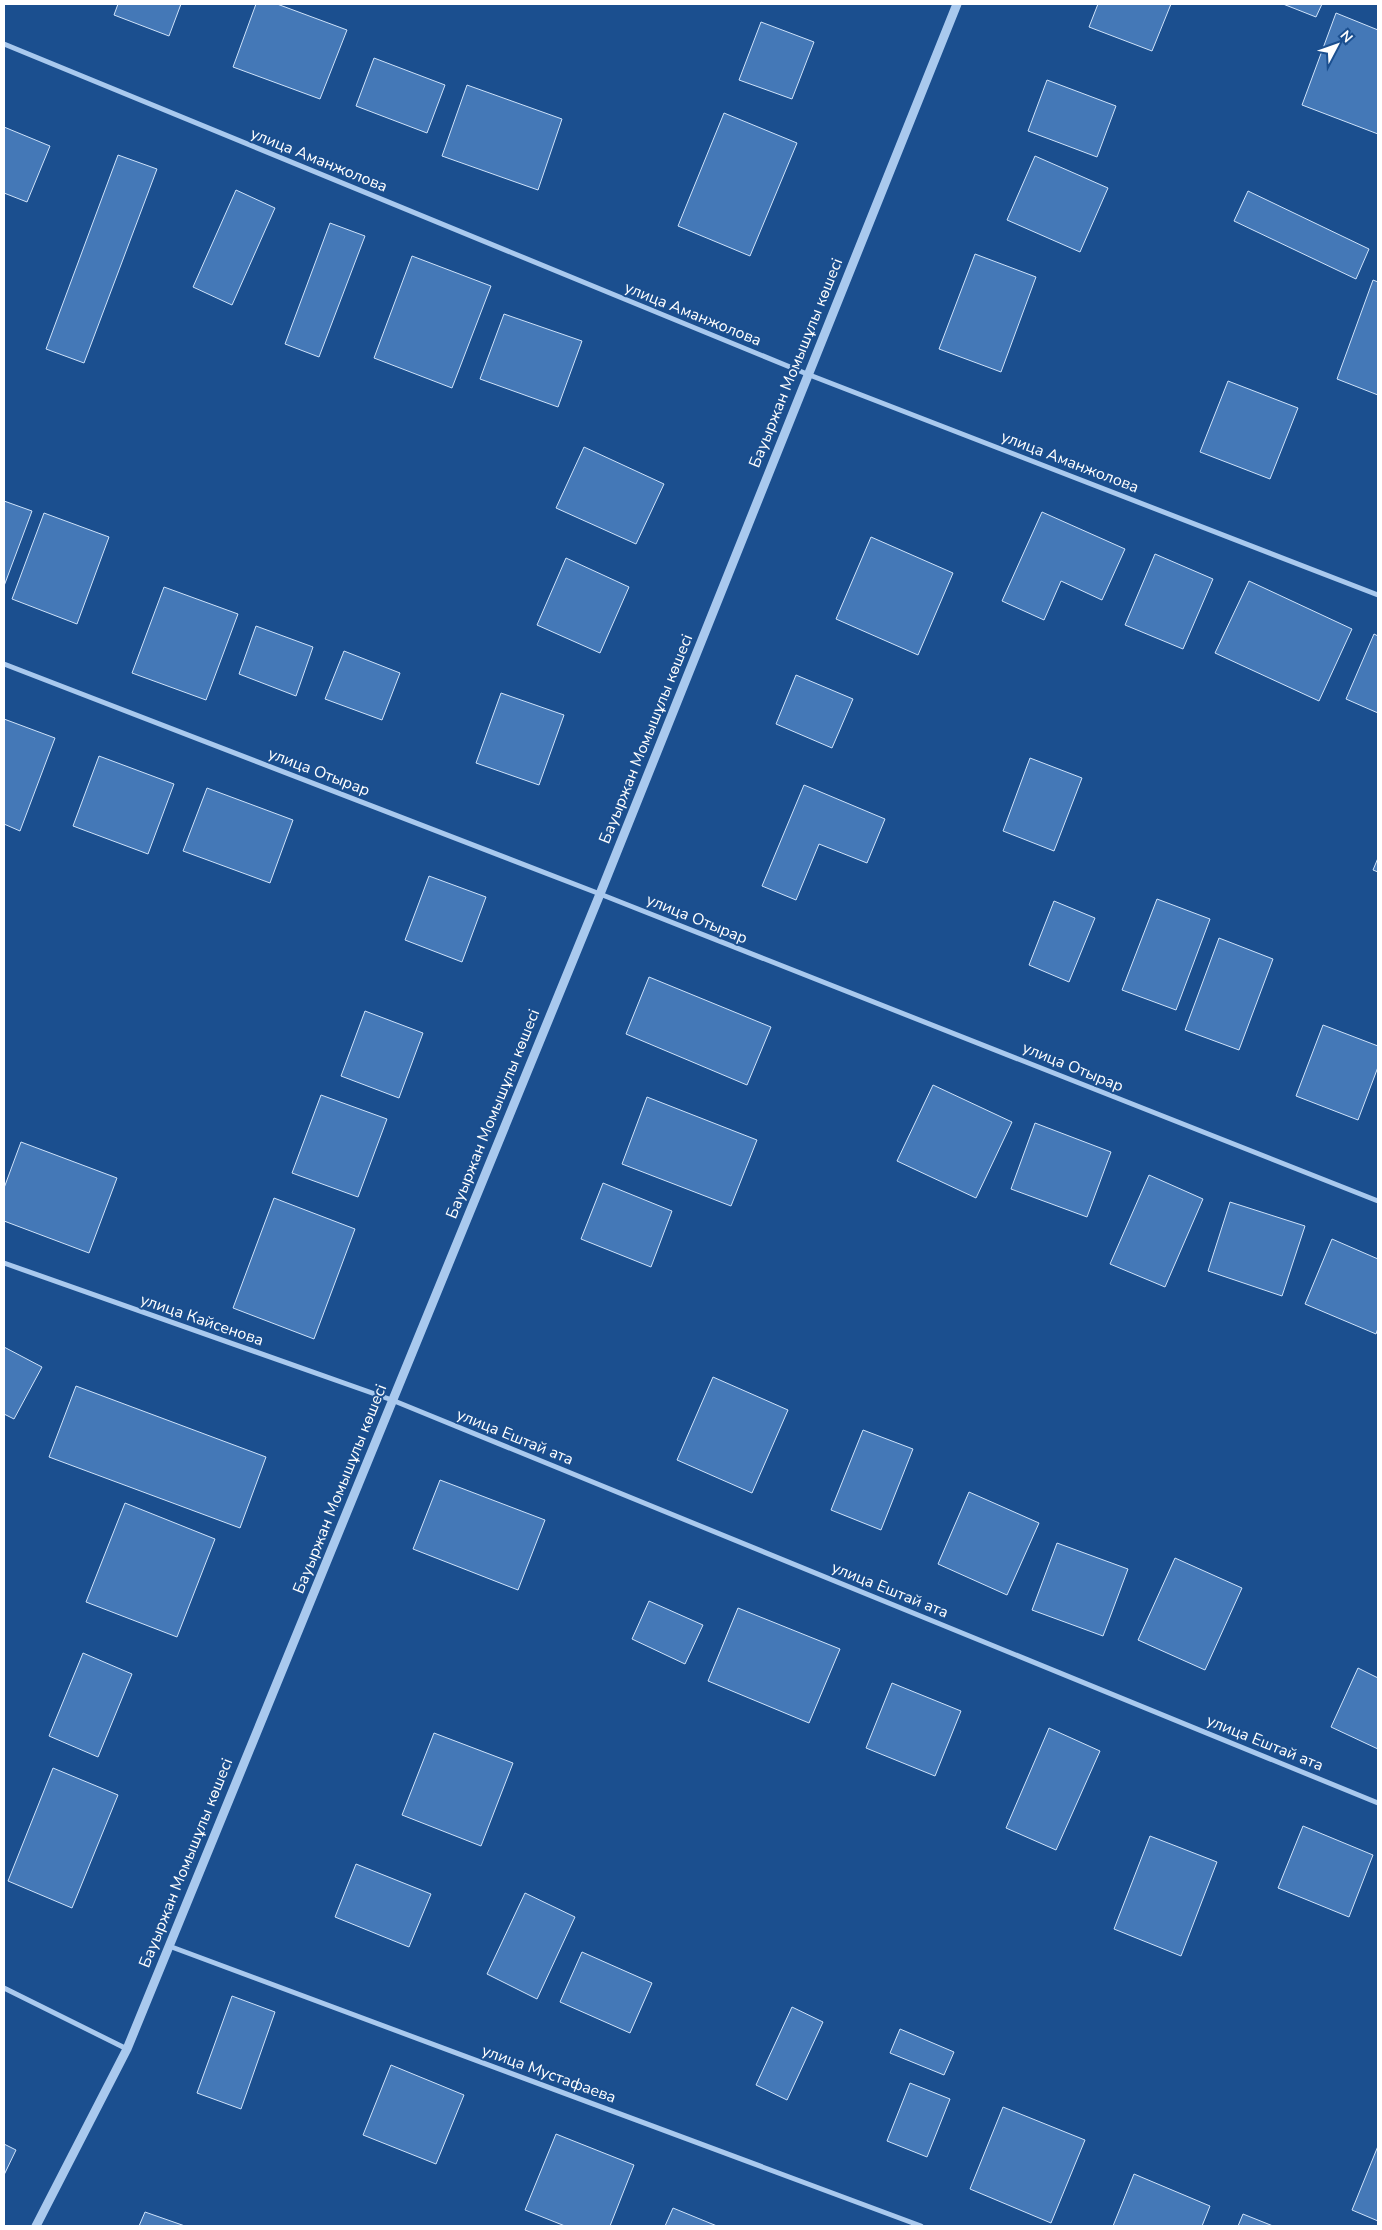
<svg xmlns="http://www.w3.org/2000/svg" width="1382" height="2230" font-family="'Nunito Sans',sans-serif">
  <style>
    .building { fill: #4478b7; stroke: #cfe3fa }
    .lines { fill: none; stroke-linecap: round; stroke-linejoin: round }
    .minor { stroke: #a9c9ee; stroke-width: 5 }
    .tertiary { stroke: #a9c9ee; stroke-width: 9 }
    .labels { text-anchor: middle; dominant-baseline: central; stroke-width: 4; stroke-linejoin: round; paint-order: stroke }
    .street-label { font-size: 16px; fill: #fff; stroke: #1b4f8f }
  </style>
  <rect width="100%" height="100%" fill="#1b4f8f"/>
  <g class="building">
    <polygon points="118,4 181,4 169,36 114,15"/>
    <polygon points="256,4 277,4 347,30 320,99 233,67"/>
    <polygon points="1098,4 1171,4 1152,51 1089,27"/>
    <polygon points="1283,4 1322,4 1316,17"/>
    <polygon points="1336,13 1378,30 1378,134 1302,105"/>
    <polygon points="761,22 814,42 792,99 739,80"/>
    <polygon points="374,58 445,85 427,133 356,106"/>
    <polygon points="1047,80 1116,106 1097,157 1028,131"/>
    <polygon points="467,85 562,119 538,190 442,156"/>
    <polygon points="724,113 797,143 750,256 678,226"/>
    <polygon points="4,127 50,146 27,202 4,193"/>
    <polygon points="118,155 157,169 84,363 46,349"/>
    <polygon points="1035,156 1108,188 1080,252 1007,220"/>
    <polygon points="236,190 275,208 232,305 193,287"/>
    <polygon points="1248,191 1369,249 1356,279 1234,221"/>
    <polygon points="330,223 365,236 319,357 285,344"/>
    <polygon points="975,254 1036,277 1001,372 939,349"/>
    <polygon points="412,256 491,286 452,388 374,358"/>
    <polygon points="1373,280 1378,282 1378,395 1337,379"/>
    <polygon points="504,314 582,341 558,407 480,379"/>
    <polygon points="1228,381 1298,408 1270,479 1200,452"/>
    <polygon points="584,447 664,484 636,544 556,508"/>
    <polygon points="4,501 32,511 4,586"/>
    <polygon points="1042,512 1125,549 1102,600 1061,581 1044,620 1002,601"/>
    <polygon points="44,513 109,537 77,624 12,599"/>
    <polygon points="871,537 953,573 918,655 836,619"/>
    <polygon points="1155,554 1213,579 1183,649 1125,625"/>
    <polygon points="566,558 629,587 600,653 537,625"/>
    <polygon points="1249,581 1352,629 1319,701 1215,653"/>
    <polygon points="164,587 238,614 206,700 132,673"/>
    <polygon points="256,626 313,647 296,696 239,674"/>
    <polygon points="1374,634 1378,636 1378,713 1346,699"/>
    <polygon points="344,651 400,673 382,720 325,699"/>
    <polygon points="796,675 853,699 832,748 776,724"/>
    <polygon points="501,693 564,715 539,785 476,763"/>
    <polygon points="4,719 55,738 20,831 4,824"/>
    <polygon points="99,756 174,784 148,854 73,826"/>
    <polygon points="1030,758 1082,778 1054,851 1003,831"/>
    <polygon points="804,785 885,819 867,863 819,844 796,900 762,886"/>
    <polygon points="207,788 293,820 270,883 183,851"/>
    <polygon points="1378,858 1378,872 1373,870"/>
    <polygon points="429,876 486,897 462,962 405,940"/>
    <polygon points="1157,899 1210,919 1176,1010 1122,990"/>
    <polygon points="1054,901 1095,918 1069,982 1029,965"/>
    <polygon points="1219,938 1273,959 1239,1050 1185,1030"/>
    <polygon points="649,977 771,1027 747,1085 626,1034"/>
    <polygon points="365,1011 423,1033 399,1098 341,1076"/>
    <polygon points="1323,1025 1378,1046 1378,1067 1358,1120 1296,1096"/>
    <polygon points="933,1085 1012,1122 976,1198 897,1161"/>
    <polygon points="321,1095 387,1119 358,1197 292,1173"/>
    <polygon points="647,1097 757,1140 731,1206 622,1164"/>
    <polygon points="1035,1123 1111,1152 1087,1217 1011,1189"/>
    <polygon points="21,1142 117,1178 89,1253 4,1221 4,1188"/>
    <polygon points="1149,1175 1203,1199 1165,1287 1110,1264"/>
    <polygon points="603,1183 672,1211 651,1267 581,1239"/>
    <polygon points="274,1198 355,1229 314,1339 233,1308"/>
    <polygon points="1230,1202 1305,1226 1282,1296 1208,1271"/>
    <polygon points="1332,1239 1378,1259 1378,1328 1376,1334 1305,1304"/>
    <polygon points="4,1347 42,1367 14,1419 4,1414"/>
    <polygon points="713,1377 788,1410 752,1493 677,1460"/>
    <polygon points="76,1386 266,1457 240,1528 49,1457"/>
    <polygon points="863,1430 913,1449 881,1530 831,1510"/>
    <polygon points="440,1480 545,1520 518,1590 413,1549"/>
    <polygon points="969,1492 1039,1523 1007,1595 938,1564"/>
    <polygon points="125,1503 215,1539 177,1637 86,1602"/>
    <polygon points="1057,1543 1128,1569 1103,1636 1032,1610"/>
    <polygon points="1175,1558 1242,1588 1205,1670 1138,1640"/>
    <polygon points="649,1601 703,1625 685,1664 632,1639"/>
    <polygon points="738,1608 840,1649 809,1723 708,1681"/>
    <polygon points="83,1653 132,1674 98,1757 49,1736"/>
    <polygon points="1358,1668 1378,1678 1378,1749 1331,1727"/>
    <polygon points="892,1683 961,1711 935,1776 866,1748"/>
    <polygon points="1049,1728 1100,1751 1056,1850 1006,1828"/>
    <polygon points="434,1733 513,1763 481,1846 402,1815"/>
    <polygon points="53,1768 118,1795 72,1908 8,1881"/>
    <polygon points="1303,1826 1373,1855 1349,1917 1278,1888"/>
    <polygon points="1150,1836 1217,1862 1181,1956 1114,1929"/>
    <polygon points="356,1864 431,1894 409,1947 335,1917"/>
    <polygon points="525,1893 575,1917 537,1999 487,1974"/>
    <polygon points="582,1952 652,1983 630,2033 560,2002"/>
    <polygon points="232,1996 275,2012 241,2109 197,2093"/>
    <polygon points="792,2007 823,2022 787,2100 756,2085"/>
    <polygon points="900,2029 954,2052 944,2075 890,2053"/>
    <polygon points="391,2065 464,2095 436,2164 363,2135"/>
    <polygon points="910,2083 950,2099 927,2157 887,2141"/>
    <polygon points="1003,2107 1085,2140 1051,2223 970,2189"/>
    <polygon points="556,2134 634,2165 610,2226 565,2226 525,2210"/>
    <polygon points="4,2144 16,2150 4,2175"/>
    <polygon points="1378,2146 1378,2221 1352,2210"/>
    <polygon points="1134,2174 1210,2206 1202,2226 1113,2226"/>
    <polygon points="673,2208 717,2226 665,2226"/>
    <polygon points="145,2212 185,2226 139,2226"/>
    <polygon points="1243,2214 1273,2226 1238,2226"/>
  </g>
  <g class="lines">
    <g class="minor">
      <polyline points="4,44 807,374 1378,595"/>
      <polyline points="4,664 600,894 1378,1201"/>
      <polyline points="4,1263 392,1400 1378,1803"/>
      <polyline points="169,1946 921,2226"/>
      <polyline points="4,1988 127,2049"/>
    </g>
    <polyline class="tertiary" points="36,2226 127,2049 600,894 957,4"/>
  </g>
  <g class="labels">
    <g class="street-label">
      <text transform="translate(319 160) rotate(22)">улица Аманжолова</text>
      <text transform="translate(693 314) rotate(22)">улица Аманжолова</text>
      <text transform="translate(796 363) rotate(-68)">Бауыржан Момышұлы көшесі</text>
      <text transform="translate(1070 462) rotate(21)">улица Аманжолова</text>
      <text transform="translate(646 739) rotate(-68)">Бауыржан Момышұлы көшесі</text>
      <text transform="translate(319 772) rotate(21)">улица Отырар</text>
      <text transform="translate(697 919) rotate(22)">улица Отырар</text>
      <text transform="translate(1073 1067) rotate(22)">улица Отырар</text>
      <text transform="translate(493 1114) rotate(-68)">Бауыржан Момышұлы көшесі</text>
      <text transform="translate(202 1320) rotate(19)">улица Кайсенова</text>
      <text transform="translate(515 1437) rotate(22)">улица Ештай ата</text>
      <text transform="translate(340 1489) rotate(-68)">Бауыржан Момышұлы көшесі</text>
      <text transform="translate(890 1590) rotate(22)">улица Ештай ата</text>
      <text transform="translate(1265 1743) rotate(22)">улица Ештай ата</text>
      <text transform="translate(186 1863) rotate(-68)">Бауыржан Момышұлы көшесі</text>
      <text transform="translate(549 2074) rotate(20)">улица Мустафаева</text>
    </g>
  </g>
  <rect width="1382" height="2230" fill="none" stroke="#ffffff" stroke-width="10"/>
  <g transform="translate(1337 45) rotate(49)" stroke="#1b4f8f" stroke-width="4" paint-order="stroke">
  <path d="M0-4L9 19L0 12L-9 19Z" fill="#ffffff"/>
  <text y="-8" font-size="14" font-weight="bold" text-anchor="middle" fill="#ffffff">N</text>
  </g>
</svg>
